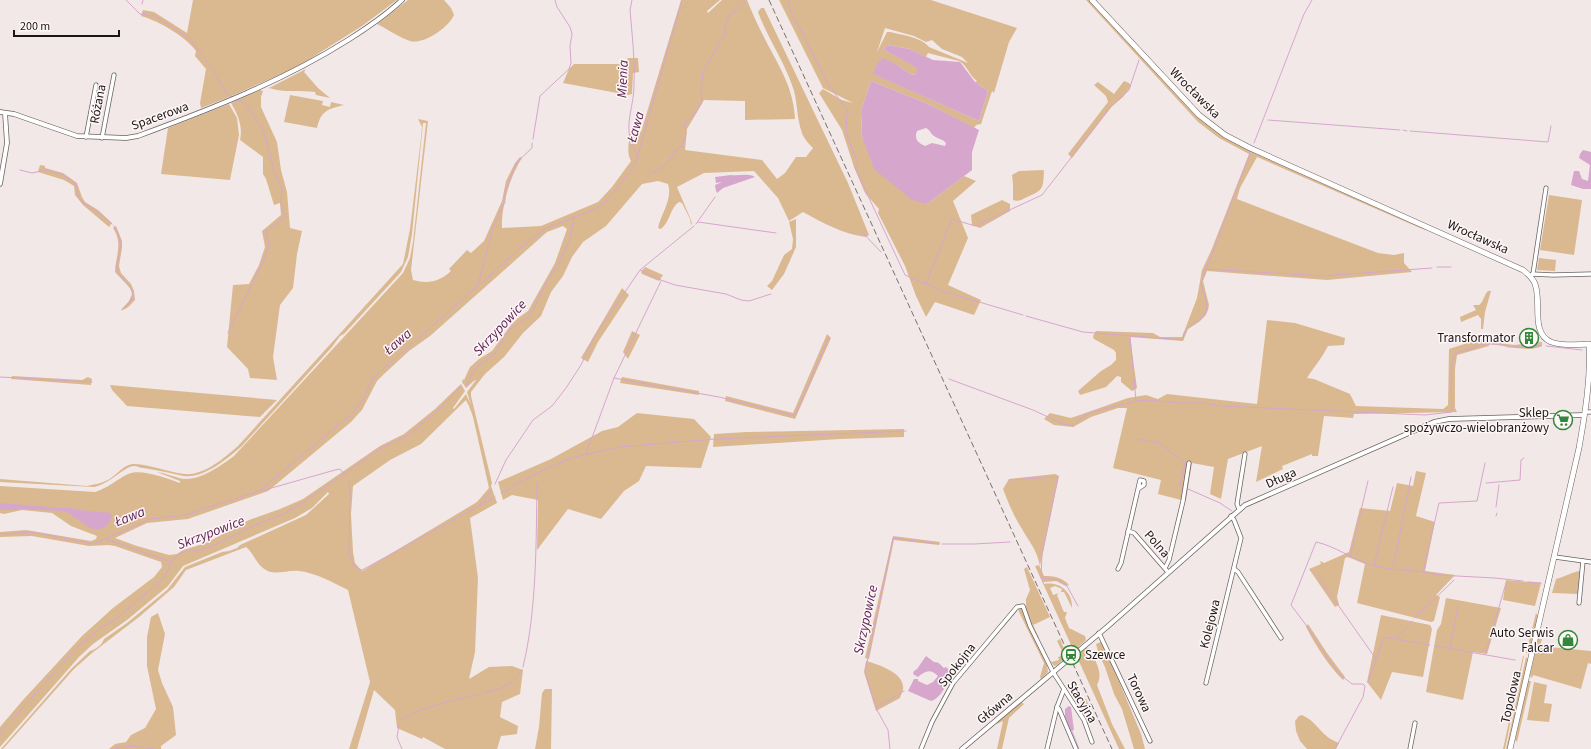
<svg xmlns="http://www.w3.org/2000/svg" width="1591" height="749" font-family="'Source Sans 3',sans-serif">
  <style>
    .green { fill: #dbb990; fill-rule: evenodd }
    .water { fill: #d7a6cd; fill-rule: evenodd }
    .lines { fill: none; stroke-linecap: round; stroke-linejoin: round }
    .stream { stroke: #d7a6cd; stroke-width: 1 }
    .minor-casing { stroke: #6a6262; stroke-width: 5 }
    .tertiary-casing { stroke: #6a6262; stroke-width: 5.5 }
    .secondary-casing { stroke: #6a6262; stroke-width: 6 }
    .minor { stroke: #fff; stroke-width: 3.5 }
    .tertiary { stroke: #fff; stroke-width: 4 }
    .secondary { stroke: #fff; stroke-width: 5 }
    .rail { stroke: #777070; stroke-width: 1; stroke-dasharray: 6 3; stroke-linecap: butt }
    .labels { text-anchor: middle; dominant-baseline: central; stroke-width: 3; stroke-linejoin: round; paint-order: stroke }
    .street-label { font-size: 13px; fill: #1b1717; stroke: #fef6f6 }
    .poi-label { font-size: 13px; fill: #1b1717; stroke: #fef6f6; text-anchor: end }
    .water-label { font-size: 14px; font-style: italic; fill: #5d2355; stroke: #fef6f6 }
  </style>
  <rect width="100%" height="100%" fill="#f2e8e8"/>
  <g class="green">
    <path d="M193 0H397L362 26 305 62 286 72 227 98 201 108 200 103 206 69 195 56 196 51C186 37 159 21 141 16L143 10 154 12 187 33Z"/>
    <path d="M408 0H444L451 8 454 15C449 27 424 45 410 41 400 38 387 29 377 24Z"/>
    <path d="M681 0H720L707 11 708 13 722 0H747C753 15 760 30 768 45 781 69 794 91 795 119L745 120V101L704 100 687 129 685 150 762 160 777 179 785 173 796 157H806L813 148C809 144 804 139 802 133 796 117 798 100 792 85 783 59 767 37 758 12L761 8H764L848 183 869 235 866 237C843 234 823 223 803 212L789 221 778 198 754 171 704 173 677 187 691 220 692 224 691 225 690 219 682 203 679 202C670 208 670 222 661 229L658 228C661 214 673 199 668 184L658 181 642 184 606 226 583 242 572 257 563 276 551 292 541 316 523 333 504 357 485 374 471 392V396L492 483 491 486 497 503 470 518 478 578 475 652 469 679 489 667 512 666 523 670 520 694 502 702 500 717 518 726 517 734 501 736 497 749H445L423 737 422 739 397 728 395 710 374 690 357 749H349L370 682 348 590C332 582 316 573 299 571 289 569 275 576 266 570 256 565 254 553 246 547L186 570 174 587 139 617 92 653 74 669 3 749H1L72 668 90 651C96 649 102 645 104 639L127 623 167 590 185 567 222 552 229 551 237 548 240 545 306 515 329 494 328 492 312 508 295 518 183 566 168 586 127 620 93 644 79 657 0 747V727L23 700 82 636 113 608 154 577 162 567 161 562 115 546 108 545 89 546 32 536 0 537V532L26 530 91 541 96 539 97 536 71 526 52 513 22 510 4 514 0 513V486L95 492C108 488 116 480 128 474 140 468 167 478 180 483V481L157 472C165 473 171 476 179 478 197 483 219 467 234 456L403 273 410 258 413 242 426 123H423L412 234 408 257 401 272 344 334 340 336 332 347 242 446C227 459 200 482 179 475 167 472 156 470 143 468 140 468 137 466 134 466 123 467 110 484 94 487L0 482V479L87 486C96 484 104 483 111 478 118 473 123 466 132 464 150 464 167 472 184 474 204 476 224 458 238 446L403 264 410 229 421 138 422 127 418 119 428 121 411 270 413 280C428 284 439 282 451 271L449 269 467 250 471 253 484 241 502 201 506 181 515 163 520 157 522 158C510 176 501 207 502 228L541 226 598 202 612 187 631 161C626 152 629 140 631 131L641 132ZM563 226 567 229 555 263 528 311 518 318 511 325 492 351 479 359 470 367 464 380 463 379 462 382 466 388 475 380H476L467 392 471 405 466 394 454 409 453 408 465 391 461 384 435 409 404 434 380 446 303 499 280 509 249 520 206 543 183 550 177 554 169 555 137 546 115 538 147 523 188 519 268 491 351 422 362 410 377 381 384 374 409 351 430 336 547 232ZM466 400 469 406 473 417 489 488 477 502 362 571 355 563 353 552 351 514 353 486 390 460 421 444Z"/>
    <path d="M779 0H931L1017 28 1009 42 994 93 992 91 981 124 976 125 974 128 926 103 871 81 861 111 862 137 927 204 964 176 976 181 953 201 968 238 948 285 981 300 974 315 935 302 926 317 916 296 905 266 878 213 879 209 865 193 854 167 842 130 819 93 823 89 842 100 853 103 823 88ZM885 28 914 36 926 42 932 40 942 49 962 57 968 63 929 47C921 37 902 35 890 32H887L877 52ZM887 45 910 49 926 57 928 53 959 61C967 65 969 75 977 81L975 82 988 91 979 121 874 74 897 65 912 75 916 74 918 68 883 49Z"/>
    <polygon points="1086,0 1090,0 1198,116 1224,136 1426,228 1426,230 1420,228 1257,157 1240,188 1237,199 1378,253 1394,255 1404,253 1404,263 1412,272 1327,280 1207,271 1203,281 1209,305 1208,310 1205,316 1199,322 1188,329 1183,341 1130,337 1137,388 1132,391 1121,382 1121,377 1117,376 1106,387 1080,395 1078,391 1101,371 1111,365 1116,360 1116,353 1114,350 1094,339 1093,336 1096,331 1153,333 1160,337 1182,337 1197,298 1202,270 1211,251 1249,154 1219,138 1198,122"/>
    <polygon points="628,58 638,58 639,72 633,73 632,94 628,95 563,83 569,69 574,64 622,64 626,62"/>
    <path d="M306 69 304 72 318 88 330 98 316 95 315 92C300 90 284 93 269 88Z"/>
    <polygon points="1124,81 1129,83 1131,86 1123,97 1112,106 1072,158 1068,154 1108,102 1106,96 1094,85 1098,82 1114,94"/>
    <path d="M260 90 263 91 261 97V107L277 142 281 170 287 192 290 228 302 231 297 254 293 288 280 305 273 357 277 380 250 378 248 369 227 347 233 285 249 284 259 265 265 247 262 231 281 215 280 203 274 205 266 179 263 174V157L240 140C243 126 238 115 231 103Z"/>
    <path d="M290 95 323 101 322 105 330 107 331 102 344 105C327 109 321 111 317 128L284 122Z"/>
    <polygon points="229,104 237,118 239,135 230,180 161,174 168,128"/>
    <polygon points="40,165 45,166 45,168 63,173 77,183 82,197 85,202 98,210 112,223 109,227 83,205 75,195 74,186 64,180 38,172"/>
    <path d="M1043 170 1044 171C1043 188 1044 190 1027 197 1021 200 1019 202 1013 200V184L1012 175 1019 171Z"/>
    <polygon points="1549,195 1582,200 1574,255 1540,250"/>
    <polygon points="1002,200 1010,204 1010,211 980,228 972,225 971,215"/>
    <polygon points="796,219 796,247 784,274 772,290 767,286 772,281 784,255 792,249 793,239 789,222"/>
    <path d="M116 226 122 241V248L119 266 121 273 131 284 134 291 135 300C130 305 128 309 121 310L129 301 132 294 130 288 115 272C116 255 123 243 113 228Z"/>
    <polygon points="1539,258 1556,260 1555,271 1537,270"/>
    <polygon points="645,267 663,275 659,281 642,274 641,272"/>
    <polygon points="622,288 629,295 598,342 588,362 581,358"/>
    <path d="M1488 291H1491L1485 312 1483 329H1481V319L1478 315 1461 322 1460 317 1476 310 1473 305H1479C1484 301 1484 295 1488 291Z"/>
    <path d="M1267 320 1295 323 1345 338 1344 345 1328 346C1322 358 1314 367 1307 378L1314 379 1350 394 1356 406 1443 409 1448 405 1449 349 1483 338 1484 341 1514 345 1542 342V346C1529 353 1503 345 1489 344V346L1457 355 1455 369V408L1457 412 1354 414 1353 418 1324 416 1318 456H1312V454L1282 466 1283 469 1256 482 1262 446 1228 459 1221 499 1210 494 1214 467 1192 463 1186 500H1181L1158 494 1161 480 1113 468 1127 408H1118L1091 417 1073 427 1054 425 1044 419 1050 413 1071 418 1128 398 1146 395 1158 399 1167 394 1257 404Z"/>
    <polygon points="632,331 640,335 628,359 623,352"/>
    <polygon points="827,334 831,338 795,419 725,401 726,396 793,413"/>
    <polygon points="12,376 82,380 88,377 92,379 91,385 11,379"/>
    <polygon points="622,377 699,391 699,395 620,383"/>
    <polygon points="110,385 277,400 260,417 127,406 112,390"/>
    <polygon points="637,413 694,419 711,437 701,468 646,466 639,481 624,491 601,519 568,509 537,550 538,500 512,495 503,500 498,482 551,459 602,431 618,427"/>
    <polygon points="904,429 904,437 840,439 713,447 714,434 746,432"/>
    <polygon points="1416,471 1426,473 1416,516 1435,522 1425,571 1455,575 1436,595 1440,597 1434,621 1431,622 1357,603 1365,564 1348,557 1345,558 1337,597 1339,605 1335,607 1309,569 1321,564 1320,561 1324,563 1349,552 1360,508 1390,511 1397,483 1413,486"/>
    <path d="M1055 474 1059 476 1040 566C1037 550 1030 543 1022 529 1014 517 1008 502 1003 489L1009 479Z"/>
    <polygon points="893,536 940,542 939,545 894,540 869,659 865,658"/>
    <path d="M1039 565 1044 576C1054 576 1062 577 1069 585L1066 586 1056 581 1044 582V584C1059 581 1073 592 1072 608L1064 592H1061L1062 589 1055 586 1050 588 1053 595 1059 593 1057 595 1063 610 1064 612H1067L1065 618 1069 628 1085 636 1086 640 1077 648 1076 646 1072 647 1035 566Z"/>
    <polygon points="1027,567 1050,617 1033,625 1039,638 1037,639 1026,613 1026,599 1030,590 1024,569"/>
    <path d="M1580 571 1578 594 1552 593 1556 579C1565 577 1571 572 1580 571Z"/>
    <polygon points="1506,580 1541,583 1535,606 1503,600"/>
    <polygon points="1446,598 1501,608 1487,654 1473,652 1463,700 1426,692 1437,630 1441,624"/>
    <polygon points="1022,607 1023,613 1047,665 1048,672 1041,679 1040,677 1044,663 1019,612 1018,608"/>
    <polygon points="158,613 165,634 158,670 162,683 173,707 176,735 161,746 161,749 109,749 115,744 126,742 131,735 145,728 156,709 147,666 147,637 151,617"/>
    <polygon points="1536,613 1538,616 1530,653 1526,653"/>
    <polygon points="1381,615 1430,625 1432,629 1423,677 1392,672 1381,700 1367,682"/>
    <path d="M1308 624 1327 653 1345 677 1343 680C1328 665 1316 646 1306 627Z"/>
    <polygon points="1060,639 1067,656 1057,665 1054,666 1051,662 1059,660 1058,657 1064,655 1057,641"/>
    <polygon points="1538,639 1542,639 1540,646 1591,651 1591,664 1588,663 1581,689 1533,675 1532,678 1530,676"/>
    <polygon points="1101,642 1113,667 1141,734 1145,749 1134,749 1122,709 1114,694 1105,667 1099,655 1096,644"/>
    <path d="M1086 648 1090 649C1095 661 1104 673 1097 685L1112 724 1125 749H1119L1077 657H1075Z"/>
    <polygon points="1523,656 1524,656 1505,749 1503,749"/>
    <polygon points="1526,657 1528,659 1508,749 1506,749"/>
    <path d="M866 661C877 664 902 672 903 686 904 690 901 694 900 698L876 711 864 672Z"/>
    <polygon points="1528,681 1531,681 1517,742 1515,740"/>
    <polygon points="1534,682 1547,685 1544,703 1552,704 1549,722 1527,720"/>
    <polygon points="545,689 552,689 551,749 535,749 539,727 542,693"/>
    <polygon points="1086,699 1096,721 1088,724 1075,704"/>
    <polygon points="1021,702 1024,704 1009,718 1002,749 997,749 1003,721 997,724 996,723"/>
    <path d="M1302 715C1318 722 1320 736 1339 743L1336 749H1307L1300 741 1296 731 1295 721 1299 716Z"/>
  </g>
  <g class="water">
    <polygon points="887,45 910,49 933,60 960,62 975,82 988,91 979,121 873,74 877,64 883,58 897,65 912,75 916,74 917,68 883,49"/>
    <path d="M871 81 926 103 979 130 972 152V170L927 204 912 200 874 169 862 136 861 111ZM926 128C930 130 930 133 934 136 938 139 943 139 946 143L945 146 932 143 925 146C918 143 914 139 917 131Z"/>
    <polygon points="1583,150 1591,152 1591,189 1583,189 1571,185 1574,171 1579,171 1582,179 1588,181 1590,165 1579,158 1580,154"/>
    <path d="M731 175C738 176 749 173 755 177L723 188 717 193 716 191 715 185 722 182 716 183 715 177Z"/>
    <path d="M0 503 63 508H71L80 510 111 513 112 517C108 526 102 531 92 529L65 511 21 509 16 510H0Z"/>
    <path d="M926 656 934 662C940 662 940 665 944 668L946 667 952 672C947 682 942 698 931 701L908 691 914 679H918V681L927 685 933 682 938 676C931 668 924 671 918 677L913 674 914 671 917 669Z"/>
    <polygon points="1069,706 1071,707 1074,730 1070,731 1065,717 1065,709"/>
  </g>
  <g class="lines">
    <g class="stream">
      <polyline points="126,0 140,14 155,16 189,38 203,56 210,66"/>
      <path d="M632 0 630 10C632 34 635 59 634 84 634 112 620 129 638 156"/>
      <polyline points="790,0 788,6 828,84 849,113 846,115 847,135 858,164 855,168 905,275 942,291 1023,315"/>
      <polyline points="142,4 143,0"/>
      <polyline points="680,9 682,0"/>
      <polyline points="213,71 227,94 232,97"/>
      <polyline points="1268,120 1400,130"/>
      <polyline points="1403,130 1407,131"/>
      <polyline points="1410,131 1548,142 1551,126"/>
      <polyline points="533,139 540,96 569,69 571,63 570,46 572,34 570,27 557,7 555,0"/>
      <polyline points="1254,143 1304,14 1312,0"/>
      <polyline points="20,170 32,173 46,170 60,174 71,180 76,184 79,198 83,203 99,213 112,224"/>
      <path d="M651 173C663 169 670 161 676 150 685 146 688 134 684 125L686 121 692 118 697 111 702 102 701 90 703 72 724 35 726 23 731 13 739 9 746 1"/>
      <polyline points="698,222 776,233"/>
      <polyline points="696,224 715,197"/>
      <polyline points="114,226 119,236 121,245 116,267 118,273 133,291 133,298 122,310"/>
      <polyline points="862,232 881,252"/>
      <polyline points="1437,267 1451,267"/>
      <polyline points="1206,269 1323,276 1432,268"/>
      <polyline points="640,270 694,226"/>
      <polyline points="926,284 952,219 975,226 1042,195 1110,108 1129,90 1139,60"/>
      <polyline points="478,285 493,227 505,202 505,191 517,162 532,148 532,143"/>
      <polyline points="1026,316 1083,332 1183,340 1184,333 1188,328 1204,316 1206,313 1207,306 1201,283 1251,151"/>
      <polyline points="228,333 264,260 269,244 266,231 286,217 281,204 282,189 274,172 268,146 263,130 245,103 234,99"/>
      <polyline points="1130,336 1136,401"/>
      <polyline points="1546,346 1582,350"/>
      <polyline points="0,377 92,382"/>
      <polyline points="614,378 719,397 795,416 829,337"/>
      <path d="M949 379 1033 410 1063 424 1074 426 1082 417 1092 412 1136 401 1151 400 1177 403H1203L1222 406 1425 415 1452 412C1452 397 1448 365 1456 353L1485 344H1502L1508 347H1519L1541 346"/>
      <polyline points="466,385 475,369 496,352 510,329 528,317 535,307 542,291 561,259 569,241 574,218"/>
      <polyline points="1135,439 1159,443 1185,463 1180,485 1183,486"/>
      <polyline points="586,454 614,378 661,281"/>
      <polyline points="1009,480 1058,477 1042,555 1041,578 1058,580 1067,586 1078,606"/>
      <polyline points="349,481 350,489 349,554 354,566 358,569 362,570 495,497"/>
      <polyline points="1486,483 1520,480 1521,460 1524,458"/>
      <polyline points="495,484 506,460 533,420 552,406 566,388 581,365 593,339 640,270 661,280 675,285 726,294 741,300 749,301 771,294"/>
      <polyline points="1188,489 1220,503 1232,511"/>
      <polyline points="261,491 335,470 340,469 344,474"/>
      <polyline points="501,493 537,473 571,458 619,447 715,439 906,431"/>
      <polyline points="480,504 491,491"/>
      <polyline points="1496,507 1499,485"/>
      <polyline points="1496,516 1497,513"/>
      <polyline points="0,534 33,532 93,544 150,519 185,515 259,491 354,412 364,398 373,378 531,239 547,228 595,209 602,205 614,192 635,165 679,11 690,0"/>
      <polyline points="106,539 171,562"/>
      <polyline points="942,544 974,544 1010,542"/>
      <polyline points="1350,557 1368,481"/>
      <polyline points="1374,565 1393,487"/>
      <polyline points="1393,568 1411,477"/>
      <polyline points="1424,572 1438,575 1495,578 1523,581"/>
      <polyline points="1317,575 1376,659"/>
      <polyline points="1528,582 1541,583"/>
      <polyline points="1415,618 1454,580"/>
      <polyline points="1397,638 1412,621"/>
      <polyline points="1435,646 1515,660"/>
      <polyline points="1450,648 1458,606"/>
      <polyline points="1486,652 1506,583"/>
      <path d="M523 667C537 609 536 543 537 483"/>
      <polyline points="1368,682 1384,637 1430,645"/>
      <path d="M483 693C501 689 512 686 522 670"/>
      <polyline points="877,707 904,691"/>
      <path d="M402 720C425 705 452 701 477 695"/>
      <polyline points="399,725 397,737 402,749"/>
      <polyline points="1072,731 1079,749"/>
      <polyline points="0,733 77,647 102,627 115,620 165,577 171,562 177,555 187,551 197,551 214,545 253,526 283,514 304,502 380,449 408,435 440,409 460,387"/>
      <polyline points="113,749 131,746 154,749"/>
      <polyline points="890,749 888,730 877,710 865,672 893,538 939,544"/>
      <path d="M1335 749 1363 697 1365 686 1363 684H1352L1337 672 1306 625 1291 605 1316 542C1335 546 1352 559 1371 565 1387 570 1406 570 1423 572L1439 503 1477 501 1485 463"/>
    </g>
    <defs>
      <g id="minor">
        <polyline points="86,137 96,85"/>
        <polyline points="102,138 114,75"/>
        <polyline points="1532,274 1553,275 1591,274"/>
        <polyline points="1533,274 1546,188"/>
        <polyline points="1585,412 1591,412"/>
        <polyline points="1239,509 1237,504 1245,454"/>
        <polyline points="1128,531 1134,533 1168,572"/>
        <polyline points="1555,557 1591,562"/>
        <polyline points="1165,568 1169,560 1183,501 1189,463"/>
        <polyline points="1118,569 1121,563 1138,489 1144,485 1144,481 1140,480 1138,489"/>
        <polyline points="1234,569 1238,572 1281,638"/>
        <polyline points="1579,603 1583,561"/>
        <polyline points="1099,633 1150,741"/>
        <polyline points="1206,683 1241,538 1234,520 1231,516"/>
        <polyline points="1057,707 1059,709 1076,749"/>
        <polyline points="921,749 932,722 953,683 1017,607 1023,606 1030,626 1053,672 1084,720 1092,742"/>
        <polyline points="1047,749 1057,707 1064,689"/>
        <polyline points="1410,749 1415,723"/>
      </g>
      <g id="tertiary">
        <path d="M0 112 14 114 77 136 126 138 138 136C211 109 283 81 348 40 367 28 386 15 402 0"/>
        <polyline points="0,184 7,143 5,113"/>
        <polyline points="962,749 1107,627 1245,505 1434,422 1449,419 1584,415"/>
      </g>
      <path id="secondary" d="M1092 0 1199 115 1225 135 1250 148 1523 270C1528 274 1533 278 1535 284 1542 301 1530 333 1551 342 1563 346 1577 345 1589 344 1591 378 1585 414 1579 448L1510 749"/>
    </defs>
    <use href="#minor" class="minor-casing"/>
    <use href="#tertiary" class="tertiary-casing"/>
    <use href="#secondary" class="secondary-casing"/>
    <use href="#minor" class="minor"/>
    <use href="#tertiary" class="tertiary"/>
    <use href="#secondary" class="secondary"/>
    <polyline class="rail" points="769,0 1112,749"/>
  </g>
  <defs>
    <symbol id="building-ring" viewBox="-11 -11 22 22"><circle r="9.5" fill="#fef6f6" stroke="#308838" stroke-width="1.5"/><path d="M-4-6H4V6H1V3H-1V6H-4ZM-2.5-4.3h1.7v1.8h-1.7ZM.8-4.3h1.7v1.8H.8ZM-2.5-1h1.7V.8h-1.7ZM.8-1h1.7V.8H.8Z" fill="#308838"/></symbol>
    <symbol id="supermarket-ring" viewBox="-11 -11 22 22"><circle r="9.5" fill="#fef6f6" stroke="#308838" stroke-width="1.5"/><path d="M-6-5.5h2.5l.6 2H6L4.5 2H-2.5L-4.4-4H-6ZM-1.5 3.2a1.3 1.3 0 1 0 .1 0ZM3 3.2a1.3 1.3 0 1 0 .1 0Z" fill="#308838"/></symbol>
    <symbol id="shop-ring" viewBox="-11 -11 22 22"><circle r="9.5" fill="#fef6f6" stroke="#308838" stroke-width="1.5"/><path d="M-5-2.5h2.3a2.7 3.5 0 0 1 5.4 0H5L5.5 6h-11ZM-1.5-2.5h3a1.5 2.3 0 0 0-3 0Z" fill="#308838"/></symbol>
    <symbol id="station-ring" viewBox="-11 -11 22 22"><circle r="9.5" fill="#fef6f6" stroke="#308838" stroke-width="1.5"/><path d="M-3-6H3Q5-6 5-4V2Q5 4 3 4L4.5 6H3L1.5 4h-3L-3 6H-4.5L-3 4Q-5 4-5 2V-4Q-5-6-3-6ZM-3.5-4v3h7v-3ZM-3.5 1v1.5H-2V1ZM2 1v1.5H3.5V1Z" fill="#308838"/></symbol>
  </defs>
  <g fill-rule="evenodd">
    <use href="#building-ring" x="1518" y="327" width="22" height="22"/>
    <use href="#supermarket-ring" x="1552" y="409" width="22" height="22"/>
    <use href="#shop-ring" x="1557" y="629" width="22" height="22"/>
    <use href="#station-ring" x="1060" y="644" width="22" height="22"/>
  </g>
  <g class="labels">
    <g class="street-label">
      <text transform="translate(1195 93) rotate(45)">Wrocławska</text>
      <text transform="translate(98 104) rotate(-79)">Różana</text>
      <text transform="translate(160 116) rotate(-20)">Spacerowa</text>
      <text transform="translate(1478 237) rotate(24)">Wrocławska</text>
      <text transform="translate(1281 478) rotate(-24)">Długa</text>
      <text transform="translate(1157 544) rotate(49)">Polna</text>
      <text transform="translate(1210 624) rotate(-76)">Kolejowa</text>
      <text transform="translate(957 665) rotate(-52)">Spokojna</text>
      <text transform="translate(1139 693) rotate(65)">Torowa</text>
      <text transform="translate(1511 697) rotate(-77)">Topolowa</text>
      <text transform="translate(1082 702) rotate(59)">Stacyjna</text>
      <text transform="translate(995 708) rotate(-40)">Główna</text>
    </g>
    <g class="poi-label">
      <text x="1515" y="338">Transformator</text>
      <text x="1549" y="413">Sklep<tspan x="1549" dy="15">spożywczo-wielobranżowy</tspan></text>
      <text x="1554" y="633">Auto Serwis<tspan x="1554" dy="15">Falcar</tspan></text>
      <text x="1085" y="655" text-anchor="start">Szewce</text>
    </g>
    <g class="water-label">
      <text transform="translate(623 79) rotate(-88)">Mienia</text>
      <text transform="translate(636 127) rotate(-74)">Ława</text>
      <text transform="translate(500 328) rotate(-47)">Skrzypowice</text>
      <text transform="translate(398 342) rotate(-41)">Ława</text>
      <text transform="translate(130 517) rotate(-22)">Ława</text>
      <text transform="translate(211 533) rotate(-21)">Skrzypowice</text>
      <text transform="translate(866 620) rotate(-78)">Skrzypowice</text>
    </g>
  </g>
  <path d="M14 30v6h105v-6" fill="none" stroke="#1b1717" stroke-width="2"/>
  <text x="20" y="30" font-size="12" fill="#1b1717" stroke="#fef6f6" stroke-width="3" paint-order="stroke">200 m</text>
</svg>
